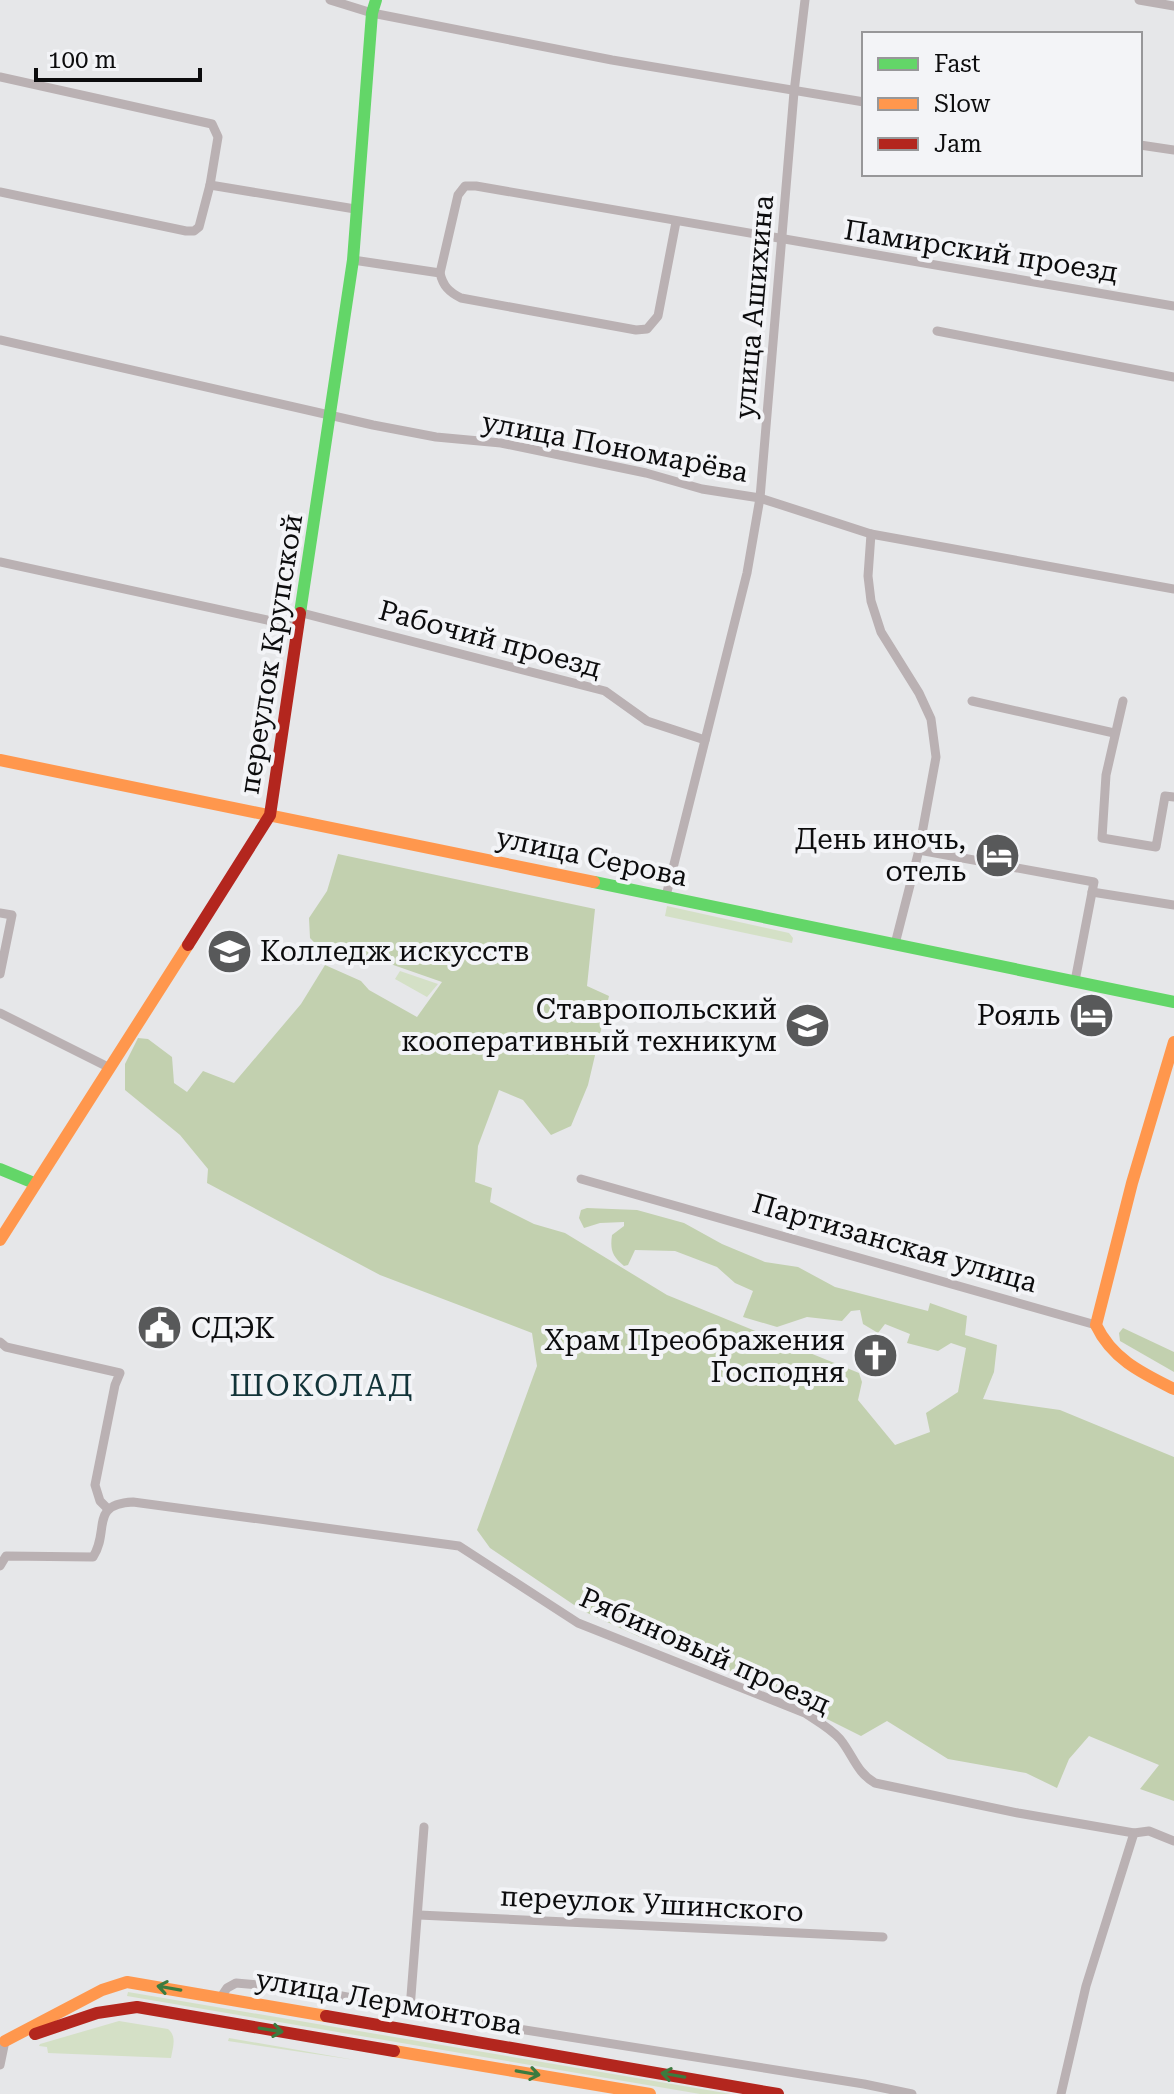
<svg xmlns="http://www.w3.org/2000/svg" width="1174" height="2094" font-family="'Roboto Serif',serif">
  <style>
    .green { fill: #d4e0c6 }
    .forest { fill: #c2d0af }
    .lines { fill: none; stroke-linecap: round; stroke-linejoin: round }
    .street { stroke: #bab1b3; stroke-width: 9 }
    .fast { stroke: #63d668; stroke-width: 12 }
    .slow { stroke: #ff974d; stroke-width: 12 }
    .jam { stroke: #b3261e; stroke-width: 12 }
    .oneway { stroke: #3c7b3f }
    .labels { text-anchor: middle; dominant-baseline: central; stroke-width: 8; stroke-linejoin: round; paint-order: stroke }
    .street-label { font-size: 28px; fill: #0c0c0d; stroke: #f3f4f7 }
    .poi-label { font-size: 28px; fill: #0c0c0d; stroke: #f3f4f7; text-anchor: end }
    .neighbourhood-label { font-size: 30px; letter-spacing: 2px; fill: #123439; stroke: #f3f4f7 }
  </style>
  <rect width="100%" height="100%" fill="#e6e7e9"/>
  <g class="green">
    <polygon points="667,906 789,933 793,938 792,943 665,916"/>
    <polygon points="400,971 438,984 427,997 395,979"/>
    <polygon points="128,1992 731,2094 700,2094 127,1996"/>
    <path d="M119 2021 168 2029C177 2036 173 2047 171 2058L48 2053 47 2047 39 2046 40 2044Z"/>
    <polygon points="229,2038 355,2060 228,2041"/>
  </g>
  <g class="forest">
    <path d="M338 854 595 909 587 986 609 996 588 1085 571 1126 551 1135 523 1100 499 1090 478 1146 475 1182 492 1188 490 1202 534 1224 565 1233 667 1295 859 1373 862 1382 858 1400 895 1445 930 1432 926 1413 958 1392 966 1348 951 1343 938 1351 907 1343 910 1334 885 1324 878 1333 863 1324 860 1310 851 1311 842 1321 807 1317 777 1327 743 1317 753 1291 735 1283 717 1267 675 1251 635 1250 628 1265 624 1266C612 1256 610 1250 612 1235L624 1226V1222L600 1223 584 1228 579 1218 581 1210 587 1208 637 1210 684 1223 722 1244 765 1262 798 1267 835 1287 928 1311 930 1303 967 1316 965 1335 997 1345 994 1372 983 1399 1060 1410 1174 1457V1801L1140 1789 1159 1765 1089 1736 1069 1759 1057 1788 1026 1773 948 1759 887 1721 861 1736 731 1671 642 1638 583 1611 490 1548 477 1530 537 1366 532 1333 380 1275 207 1183 208 1169 180 1135 125 1090V1064L138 1038 148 1039 172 1057 174 1083 187 1092 203 1071 234 1083 301 1004 325 965 361 981 369 990 417 1017 442 982 379 960H331L310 938 309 918 327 891Z"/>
    <polygon points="1123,1328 1174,1352 1174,1372 1120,1341 1119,1333"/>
  </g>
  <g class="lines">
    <g class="street">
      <polyline points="330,0 372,13 612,60 864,102"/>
      <polyline points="1139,0 1174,6"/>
      <polyline points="0,77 212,124 218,137 210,185"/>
      <polyline points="1140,145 1174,150"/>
      <polyline points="0,192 186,231 194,231 199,227 210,185 355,209"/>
      <path d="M353 260 440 273C443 286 449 292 461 298L636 330 647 329 658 316 676 222"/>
      <polyline points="440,273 458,195 465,186 476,186 1174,306"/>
      <polyline points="937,331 1174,377"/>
      <polyline points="0,340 373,425 436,437 501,443 646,473 702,489 760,498 871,534 1174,589"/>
      <polyline points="871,534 868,576 871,601 881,632 919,693 931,719 936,757 919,850 895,944"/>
      <polyline points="0,562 299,627"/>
      <polyline points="302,613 605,691 647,721 705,740"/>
      <polyline points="972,701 1114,733"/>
      <polyline points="1123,701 1106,775 1102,838 1156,847 1165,796 1174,797"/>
      <polyline points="919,850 1094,882 1075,981"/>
      <polyline points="1092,892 1174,905"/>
      <polyline points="666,896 747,573 760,498 794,92 805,0"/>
      <polyline points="0,913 12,915 0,974"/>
      <polyline points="0,1013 110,1068"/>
      <polyline points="581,1179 1096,1325"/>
      <polyline points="0,1342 6,1347 120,1373 115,1385 95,1485 100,1501 107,1508"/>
      <path d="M0 1566 6 1556 93 1557C110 1531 89 1504 133 1502L459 1546 578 1623 805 1713C817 1721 830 1728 840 1739 853 1755 857 1773 875 1783L1018 1813 1134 1833 1149 1831 1174 1841"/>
      <polyline points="419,1915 883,1937"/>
      <polyline points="221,1997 227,1988 236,1983 305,1989 494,2025 864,2084 912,2094"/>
      <polyline points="410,2009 424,1827"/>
      <polyline points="0,2065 5,2041"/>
      <polyline points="1061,2094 1086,1986 1134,1833"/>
    </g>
    <g class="fast">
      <polyline points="300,613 353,260 372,13 376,0"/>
      <polyline points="594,882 1174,1002"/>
      <polyline points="0,1169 34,1183"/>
    </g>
    <g class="slow">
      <polyline points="0,760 594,882"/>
      <path d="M1174 1042 1132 1183 1096 1325C1112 1359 1142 1373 1174 1389"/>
      <polyline points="0,1240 188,945"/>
      <polyline points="5,2041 102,1990 127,1982 326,2016"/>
      <polyline points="394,2051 650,2094"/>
    </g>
    <g class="jam">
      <polyline points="188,945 270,815 300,613"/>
      <polyline points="326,2016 778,2094"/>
      <polyline points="35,2034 97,2013 137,2007 394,2051"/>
    </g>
  </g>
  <defs><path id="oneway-shaft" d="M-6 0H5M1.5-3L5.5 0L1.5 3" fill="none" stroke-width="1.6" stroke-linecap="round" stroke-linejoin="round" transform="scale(2)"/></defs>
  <g class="oneway">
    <use href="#oneway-shaft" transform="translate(169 1988) rotate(-170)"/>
    <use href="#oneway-shaft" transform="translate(271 2030) rotate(9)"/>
    <use href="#oneway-shaft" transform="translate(528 2073) rotate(10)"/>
    <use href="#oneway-shaft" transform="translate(673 2075) rotate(-170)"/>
  </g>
  <defs>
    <symbol id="hotel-disc" viewBox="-11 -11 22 22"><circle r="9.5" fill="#58595a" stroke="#f3f4f7"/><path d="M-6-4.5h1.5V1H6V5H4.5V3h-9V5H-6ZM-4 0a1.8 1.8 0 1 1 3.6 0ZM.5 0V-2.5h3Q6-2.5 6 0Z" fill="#fff"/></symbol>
    <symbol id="university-disc" viewBox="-11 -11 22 22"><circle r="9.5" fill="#58595a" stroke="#f3f4f7"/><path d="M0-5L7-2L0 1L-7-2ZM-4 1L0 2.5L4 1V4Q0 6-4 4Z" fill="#fff"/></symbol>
    <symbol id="civic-disc" viewBox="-11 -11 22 22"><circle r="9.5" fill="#58595a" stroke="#f3f4f7"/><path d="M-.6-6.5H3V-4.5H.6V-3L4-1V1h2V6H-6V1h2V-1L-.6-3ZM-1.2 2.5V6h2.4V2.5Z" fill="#fff"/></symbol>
    <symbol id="church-disc" viewBox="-11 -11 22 22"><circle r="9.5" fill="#58595a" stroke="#f3f4f7"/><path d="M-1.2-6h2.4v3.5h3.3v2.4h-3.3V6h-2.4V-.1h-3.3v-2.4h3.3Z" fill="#fff"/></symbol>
  </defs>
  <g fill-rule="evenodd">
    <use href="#hotel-disc" x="972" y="830" width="51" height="51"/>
    <use href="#university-disc" x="204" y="926" width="51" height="51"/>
    <use href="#hotel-disc" x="1066" y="990" width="51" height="51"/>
    <use href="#university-disc" x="782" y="1000" width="51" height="51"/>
    <use href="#civic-disc" x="134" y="1302" width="51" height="51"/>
    <use href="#church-disc" x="850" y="1330" width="51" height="51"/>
  </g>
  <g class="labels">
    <g class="street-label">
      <text transform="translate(981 251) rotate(9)">Памирский проезд</text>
      <text transform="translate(754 307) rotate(-85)">улица Ашихина</text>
      <text transform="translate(615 447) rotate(11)">улица Пономарёва</text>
      <text transform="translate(490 639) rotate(15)">Рабочий проезд</text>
      <text transform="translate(271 654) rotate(-81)">переулок Крупской</text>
      <text transform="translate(592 857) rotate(12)">улица Серова</text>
      <text transform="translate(895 1243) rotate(16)">Партизанская улица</text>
      <text transform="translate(705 1651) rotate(24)">Рябиновый проезд</text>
      <text transform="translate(652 1904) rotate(3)">переулок Ушинского</text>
      <text transform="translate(389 2002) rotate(10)">улица Лермонтова</text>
    </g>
    <g class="poi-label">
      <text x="966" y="839">День иночь,<tspan x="966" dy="32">отель</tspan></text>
      <text x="260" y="951" text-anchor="start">Колледж искусств</text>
      <text x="777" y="1009">Ставропольский<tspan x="777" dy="32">кооперативный техникум</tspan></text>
      <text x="1060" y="1015">Рояль</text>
      <text x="191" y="1328" text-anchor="start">СДЭК</text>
      <text x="845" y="1340">Храм Преображения<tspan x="845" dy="32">Господня</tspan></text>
    </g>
    <g class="neighbourhood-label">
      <text x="322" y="1385">ШОКОЛАД</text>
    </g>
  </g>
  <rect x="862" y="32" width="280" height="144" fill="#f3f4f7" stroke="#979799" stroke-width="2"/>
  <rect x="878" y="58" width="40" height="12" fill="#63d668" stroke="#979799" stroke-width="2"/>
  <text x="934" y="72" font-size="24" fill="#0c0c0d">Fast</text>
  <rect x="878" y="98" width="40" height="12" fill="#ff974d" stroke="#979799" stroke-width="2"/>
  <text x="934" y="112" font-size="24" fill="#0c0c0d">Slow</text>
  <rect x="878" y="138" width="40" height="12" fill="#b3261e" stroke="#979799" stroke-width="2"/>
  <text x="934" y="152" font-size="24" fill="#0c0c0d">Jam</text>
  <path d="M36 68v12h164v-12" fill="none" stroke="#0c0c0d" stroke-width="4"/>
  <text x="48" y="68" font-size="24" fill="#0c0c0d" stroke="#f3f4f7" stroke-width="6" paint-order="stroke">100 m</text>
</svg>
